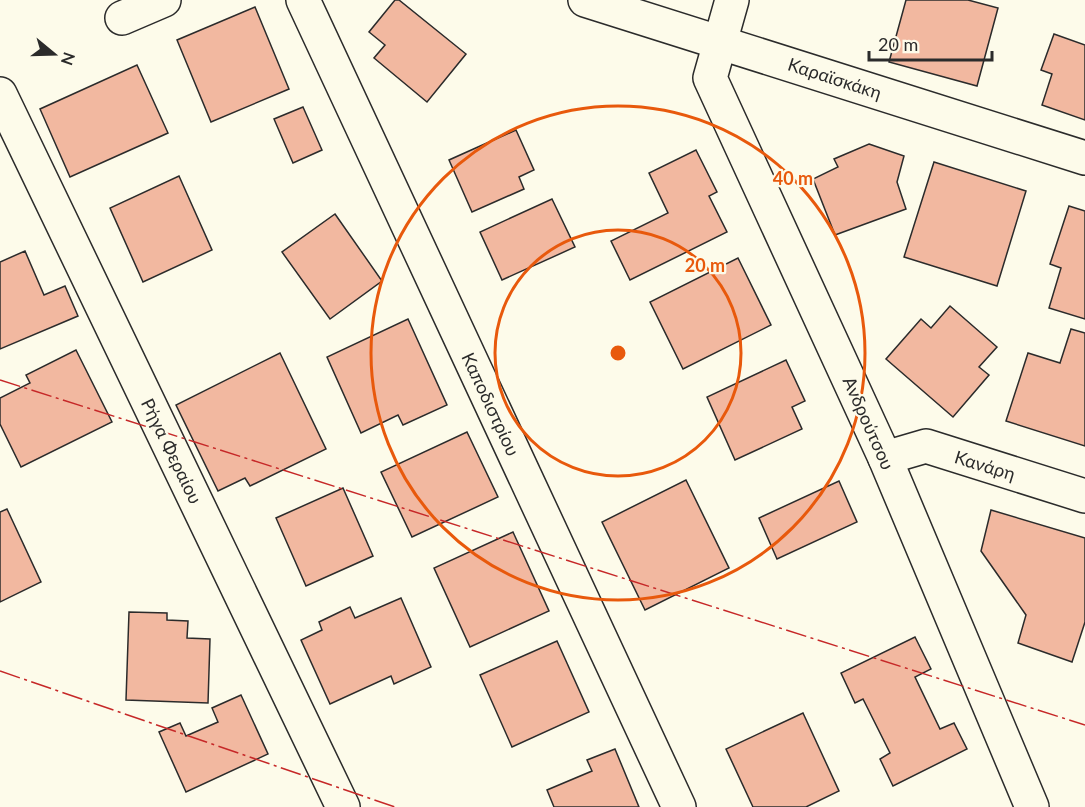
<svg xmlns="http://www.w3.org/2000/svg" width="1085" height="807" font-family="Lato,sans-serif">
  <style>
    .building { fill: #f2b8a0; stroke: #2b2b2b; stroke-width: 1.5 }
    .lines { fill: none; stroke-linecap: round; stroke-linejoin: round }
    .minor-casing { stroke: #2b2b2b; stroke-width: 36 }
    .minor { stroke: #fdfbea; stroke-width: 33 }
    .power { stroke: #c62828; stroke-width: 1.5; stroke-dasharray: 21 4.5 3 4.5; stroke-linecap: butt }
    .ring { fill: none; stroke: #e8590c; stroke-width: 3 }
    .labels { text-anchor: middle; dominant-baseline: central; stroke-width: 4.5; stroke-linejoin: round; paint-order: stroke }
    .street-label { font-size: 18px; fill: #2b2b2b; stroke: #fdfbea }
    .centre { fill: #e8590c; stroke: #fdfbea; stroke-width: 3 }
    .ring-label { font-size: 18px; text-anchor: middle; font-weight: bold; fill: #e8590c; stroke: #fdfbea; stroke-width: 4.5; stroke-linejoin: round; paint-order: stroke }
  </style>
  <rect width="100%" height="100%" fill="#fdfbea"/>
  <g class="building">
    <polygon points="395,0 399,0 466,54 427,102 374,58 385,45 369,32"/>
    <polygon points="906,0 968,0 998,8 977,86 889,62"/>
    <polygon points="255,7 289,89 211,122 177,40"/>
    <polygon points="1054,34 1085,45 1085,120 1042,105 1052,74 1041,70"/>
    <polygon points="137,65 168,133 70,177 40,109"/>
    <polygon points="303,107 322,150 293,163 274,119"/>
    <polygon points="516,130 534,170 519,177 524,189 472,212 449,160"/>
    <polygon points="869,144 904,156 897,182 906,209 835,235 813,179 838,167 834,159"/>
    <polygon points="696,150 717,192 709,196 727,232 630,280 611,241 668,213 649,173"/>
    <polygon points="934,162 1026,191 997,286 904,257"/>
    <polygon points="179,176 212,250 143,282 110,208"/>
    <polygon points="552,199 575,247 502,280 480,232"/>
    <polygon points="1069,206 1085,211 1085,319 1049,308 1061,268 1050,264"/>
    <polygon points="335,214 382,281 330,319 282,252"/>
    <polygon points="25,251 44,295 65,286 78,316 0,349 0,262"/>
    <polygon points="738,258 771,325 683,369 650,302"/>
    <polygon points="950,306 997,347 979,367 989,375 953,417 886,359 921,319 931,328"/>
    <polygon points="408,319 447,405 403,425 398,415 361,433 327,357"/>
    <polygon points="1071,329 1085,333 1085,446 1006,421 1028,353 1060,363"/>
    <polygon points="76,350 112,422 21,467 0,424 0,398 30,383 26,375"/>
    <polygon points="280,353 326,449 250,486 245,478 218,491 176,405"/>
    <polygon points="786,360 805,401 792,407 802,429 735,460 707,397"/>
    <polygon points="467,432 498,497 412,537 381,472"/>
    <polygon points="686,480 729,568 645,610 602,522"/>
    <polygon points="839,481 857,522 777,559 759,518"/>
    <polygon points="343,488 373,556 306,586 276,518"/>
    <polygon points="7,509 41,582 0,602 0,512"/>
    <polygon points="991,510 1085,538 1085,622 1072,662 1018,643 1026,615 981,551"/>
    <polygon points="513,532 549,611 470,647 434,568"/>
    <polygon points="401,598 431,667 394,684 391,676 330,704 301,640 322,630 319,622 350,607 355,618"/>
    <polygon points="129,612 167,613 167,620 188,621 187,638 210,639 208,703 126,700"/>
    <polygon points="915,637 931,669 915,677 940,729 954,723 967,749 893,786 880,759 890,753 863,699 855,703 841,673"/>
    <polygon points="557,641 589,712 512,747 480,675"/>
    <polygon points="241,695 268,754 186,792 159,732 180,723 186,736 218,722 212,708"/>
    <polygon points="803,713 839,791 806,807 753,807 726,749"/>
    <polygon points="615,749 639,807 554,807 547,790 592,771 587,760"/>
  </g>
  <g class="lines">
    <defs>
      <g id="minor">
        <polyline points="303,0 679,807"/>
        <polyline points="585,0 1085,158"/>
        <polyline points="732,0 710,78 885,458 1032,807"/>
        <polyline points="122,18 164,0"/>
        <polyline points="0,94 343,807"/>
        <polyline points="885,458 926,446 1085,496"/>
      </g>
    </defs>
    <use href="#minor" class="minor-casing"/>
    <use href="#minor" class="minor"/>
    <g class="power">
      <polyline points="0,380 1085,725"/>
      <polyline points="0,671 395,807"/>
    </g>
  </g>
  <g class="ring">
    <circle cx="618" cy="353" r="123"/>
    <circle cx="618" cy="353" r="247"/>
  </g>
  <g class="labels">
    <g class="street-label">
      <text transform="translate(835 78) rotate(18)">Καραϊσκάκη</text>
      <text transform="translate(491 404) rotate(65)">Καποδιστρίου</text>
      <text transform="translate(869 423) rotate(66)">Ανδρούτσου</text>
      <text transform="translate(172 451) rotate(64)">Ρήγα Φεραίου</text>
      <text transform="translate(985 465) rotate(17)">Κανάρη</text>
    </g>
  </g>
  <circle cx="618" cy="353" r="9" class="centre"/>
  <g class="ring-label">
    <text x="793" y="185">40 m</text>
    <text x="705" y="272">20 m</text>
  </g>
  <g transform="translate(54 54) rotate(109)" stroke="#fdfbea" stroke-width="4.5" paint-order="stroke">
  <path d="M0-4.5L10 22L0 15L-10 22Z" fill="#2b2b2b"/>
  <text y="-9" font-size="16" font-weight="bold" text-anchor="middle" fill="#2b2b2b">N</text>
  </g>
  <path d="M869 51v9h123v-9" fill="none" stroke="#2b2b2b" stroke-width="3"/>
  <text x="878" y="51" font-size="18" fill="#2b2b2b" stroke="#fdfbea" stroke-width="4.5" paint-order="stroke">20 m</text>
</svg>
